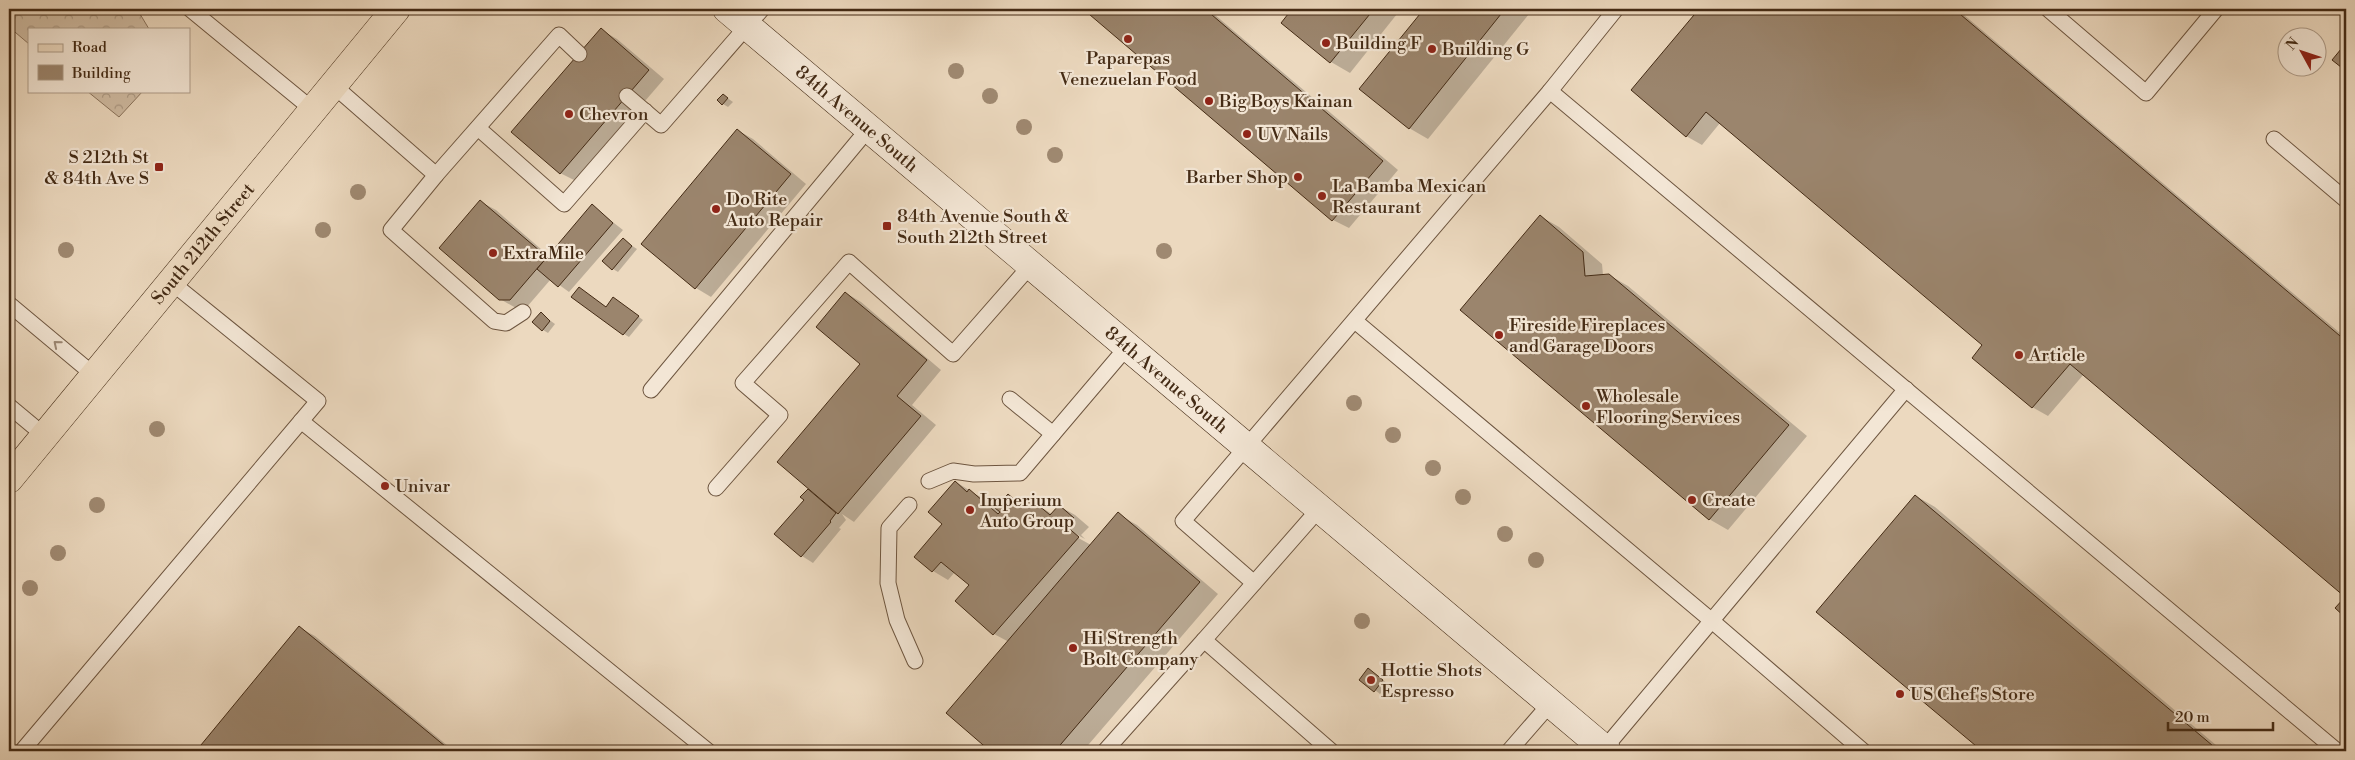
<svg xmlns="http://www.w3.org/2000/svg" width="2355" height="760" font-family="'Libre Bodoni',serif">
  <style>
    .forest { fill: url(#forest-crowns); stroke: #8a735c }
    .shadow { fill: #0003 }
    .building { fill: #9b856d; stroke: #442b15 }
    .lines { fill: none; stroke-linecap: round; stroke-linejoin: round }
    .lane-casing { stroke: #6e5640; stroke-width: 17 }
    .secondary-casing { stroke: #442b15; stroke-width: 29 }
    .primary-casing { stroke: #442b15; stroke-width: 29 }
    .lane { stroke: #f3e6d5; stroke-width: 15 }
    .secondary { stroke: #f3e6d5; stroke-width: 28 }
    .primary { stroke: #ecd9bf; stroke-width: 28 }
    .tree { fill: #9f8971 }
    .oneway { stroke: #9c8875 }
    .poi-dot { fill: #8f2418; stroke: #f3e6d5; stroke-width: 2 }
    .labels { text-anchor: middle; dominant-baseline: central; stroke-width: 4.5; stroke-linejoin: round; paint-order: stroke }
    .poi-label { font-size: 18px; fill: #442b15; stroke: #f3e6d5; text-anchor: start }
    .street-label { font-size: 18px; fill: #442b15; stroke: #f3e6d5 }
  </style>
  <defs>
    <pattern id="forest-crowns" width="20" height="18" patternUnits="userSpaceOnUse" patternTransform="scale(1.25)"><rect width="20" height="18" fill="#cfbba2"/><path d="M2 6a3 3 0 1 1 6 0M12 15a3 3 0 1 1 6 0" fill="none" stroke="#aa9883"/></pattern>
  </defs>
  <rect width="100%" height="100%" fill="#ecd9bf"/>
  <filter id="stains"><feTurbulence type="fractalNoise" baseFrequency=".004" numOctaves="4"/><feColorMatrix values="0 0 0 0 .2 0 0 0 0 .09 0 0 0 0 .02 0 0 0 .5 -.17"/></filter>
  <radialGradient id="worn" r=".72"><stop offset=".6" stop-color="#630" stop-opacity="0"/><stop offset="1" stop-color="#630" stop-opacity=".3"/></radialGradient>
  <g class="forest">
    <polygon points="9,9 137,9 149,29 29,29 29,44 9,27"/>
    <polygon points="87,91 143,91 119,117"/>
  </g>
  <g class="shadow">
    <polygon points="1085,9 1208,9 1398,170 1349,228 1333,220"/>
    <polygon points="1294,9 1401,9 1350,73 1331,62 1282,23"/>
    <polygon points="1425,9 1533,9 1428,139 1409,128 1361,89"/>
    <polygon points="1701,9 1957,9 2346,338 2346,596 2084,374 2048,416 2032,407 1984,345 1720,123 1702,145 1686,136 1632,90"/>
    <polygon points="601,30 617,39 664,79 576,181 560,173"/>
    <polygon points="723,95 733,102 728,107 723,104"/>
    <polygon points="737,130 753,139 806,184 711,297 696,288"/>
    <polygon points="481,202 496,210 549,256 592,206 623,230 569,292 551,279 526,308 516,308 500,299"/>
    <polygon points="1540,216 1559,227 1602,264 1603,275 1609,275 1628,286 1807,436 1728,530 1709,519"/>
    <polygon points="623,240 637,249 618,272 613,269"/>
    <polygon points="846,293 861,302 941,370 912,405 936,425 854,522 842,514 846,520 839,528 841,529 813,563 802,556 776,534 805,500 808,490 815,494 862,364"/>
    <polygon points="619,302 643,320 629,337 624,334 607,308"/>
    <polygon points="541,314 555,324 548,333 543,330"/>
    <polygon points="956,482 985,500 996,509 1008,496 1026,507 1031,501 1052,514 1059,506 1075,515 1089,527 1081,535 1085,539 1074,533 1073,535 1091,545 1118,514 1137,525 1218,594 1083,751 992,751 948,713 1009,642 994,634 971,585 955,572 948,580 933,571"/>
    <polygon points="1916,496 1935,507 2223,751 1984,751 1818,612"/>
    <polygon points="300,628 315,636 454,751 198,751"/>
    <polygon points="1374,673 1388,684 1380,694 1361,679"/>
  </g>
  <g class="building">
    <polygon points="1083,9 1205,9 1383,161 1332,221"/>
    <polygon points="1292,9 1374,9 1330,63 1281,23"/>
    <polygon points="1424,9 1505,9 1409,129 1359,89"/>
    <polygon points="1699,9 1954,9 2346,341 2346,618 2335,608 2345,597 2070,364 2032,408 1972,358 1982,345 1706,112 1686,137 1631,90"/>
    <polygon points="601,28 649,70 560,174 511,132"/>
    <polygon points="2346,43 2346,71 2332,60"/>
    <polygon points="723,94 728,98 722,105 717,100"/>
    <polygon points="737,129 791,174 695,289 641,244"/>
    <polygon points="480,200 547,257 510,300 499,300 439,248"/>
    <polygon points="592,204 613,223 558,287 537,269"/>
    <polygon points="1540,215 1583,252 1585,276 1609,274 1789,425 1709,520 1460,310"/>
    <polygon points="623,238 632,246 612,270 602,261"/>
    <polygon points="579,287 606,307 613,297 639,316 623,335 571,297"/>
    <polygon points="845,292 927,360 897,396 921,416 838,514 777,462 860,364 816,327"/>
    <polygon points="541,312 550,321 542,331 532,322"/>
    <polygon points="955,481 967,492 969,489 998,514 1000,512 995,508 1008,494 1024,508 1031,499 1050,515 1059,505 1074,518 1066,526 1079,537 993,635 955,601 969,585 941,562 932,572 914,557 942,524 928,512"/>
    <polygon points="808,489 836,513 830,521 831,522 801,557 774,534 804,500 800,497"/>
    <polygon points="1915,495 2219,751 1982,751 1816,612"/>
    <polygon points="1118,512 1200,582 1055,751 990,751 946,713"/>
    <polygon points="299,626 321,644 451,751 196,751"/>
    <polygon points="1368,668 1383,680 1374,692 1359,680"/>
  </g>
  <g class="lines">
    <defs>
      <g id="lane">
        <polyline points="190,9 313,110"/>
        <polyline points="2048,9 2146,93 2216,9"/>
        <polyline points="333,85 436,175 559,35 579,54"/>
        <polyline points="1550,91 1616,9"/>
        <polyline points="627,96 661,125 762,9"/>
        <polyline points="478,128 564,204 645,111"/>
        <polyline points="2274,139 2346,200"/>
        <polyline points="436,175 391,230 494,321 506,323 523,312"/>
        <polyline points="9,304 94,375"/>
        <polyline points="1355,321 1712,621 1863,751"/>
        <polyline points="651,390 869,128"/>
        <polyline points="1010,399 1053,434"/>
        <polyline points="9,406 45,436"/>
        <polyline points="301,421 708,751"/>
        <polyline points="929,481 953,471 974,474 1020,473 1127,347"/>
        <polyline points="716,488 780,415 743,383 849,262 953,354 1031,265"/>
        <polyline points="909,505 889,528 888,583 897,620 915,661"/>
        <polyline points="1254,583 1183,521 1550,91 2337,751"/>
        <polyline points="1204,640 1319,509"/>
        <polyline points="1604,749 1906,389"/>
        <polyline points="22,751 318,401 171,282"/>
        <polyline points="1105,751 1204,640 1331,751"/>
        <polyline points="1509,751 1550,704"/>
      </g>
      <g id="secondary">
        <path id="s1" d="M727 9 1607 751"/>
      </g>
      <g id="primary">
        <path id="s2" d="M9 479 396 9"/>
      </g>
    </defs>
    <use href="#lane" class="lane-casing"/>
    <use href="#secondary" class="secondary-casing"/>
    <use href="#primary" class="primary-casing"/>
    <use href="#lane" class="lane"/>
    <use href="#secondary" class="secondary"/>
    <use href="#primary" class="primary"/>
  </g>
  <g class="tree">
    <circle cx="956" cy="71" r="8"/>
    <circle cx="990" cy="96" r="8"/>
    <circle cx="1024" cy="127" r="8"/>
    <circle cx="1055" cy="155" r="8"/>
    <circle cx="358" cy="192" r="8"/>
    <circle cx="323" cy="230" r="8"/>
    <circle cx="66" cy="250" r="8"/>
    <circle cx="1164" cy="251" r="8"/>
    <circle cx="1354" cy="403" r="8"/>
    <circle cx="157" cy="429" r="8"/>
    <circle cx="1393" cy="435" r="8"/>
    <circle cx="1433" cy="468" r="8"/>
    <circle cx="1463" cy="497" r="8"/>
    <circle cx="97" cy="505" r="8"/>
    <circle cx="1505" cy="534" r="8"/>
    <circle cx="58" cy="553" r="8"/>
    <circle cx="1536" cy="560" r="8"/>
    <circle cx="30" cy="588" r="8"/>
    <circle cx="1362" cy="621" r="8"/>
  </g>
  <defs><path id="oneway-chevron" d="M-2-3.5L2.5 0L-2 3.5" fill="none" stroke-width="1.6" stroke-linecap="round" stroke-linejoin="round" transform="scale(1.25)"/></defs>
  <use class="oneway" href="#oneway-chevron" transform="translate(57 344) rotate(-140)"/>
  <g class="poi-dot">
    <circle cx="1128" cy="39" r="5"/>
    <circle cx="1326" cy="43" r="5"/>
    <circle cx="1432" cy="49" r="5"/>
    <circle cx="1209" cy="101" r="5"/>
    <circle cx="569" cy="114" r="5"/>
    <circle cx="1247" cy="134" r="5"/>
    <rect x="154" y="162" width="10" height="10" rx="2.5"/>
    <circle cx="1298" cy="177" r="5"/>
    <circle cx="1322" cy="196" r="5"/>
    <circle cx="716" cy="209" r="5"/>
    <rect x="882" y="221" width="10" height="10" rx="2.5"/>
    <circle cx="493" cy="253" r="5"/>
    <circle cx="1499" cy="335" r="5"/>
    <circle cx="2019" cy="355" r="5"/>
    <circle cx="1586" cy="406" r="5"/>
    <circle cx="385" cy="486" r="5"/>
    <circle cx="1692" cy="500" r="5"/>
    <circle cx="970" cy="510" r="5"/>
    <circle cx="1073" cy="648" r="5"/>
    <circle cx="1371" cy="680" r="5"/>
    <circle cx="1900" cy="694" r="5"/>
  </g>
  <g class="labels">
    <g class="poi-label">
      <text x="1336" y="43">Building F</text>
      <text x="1442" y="49">Building G</text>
      <text x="1128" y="58" text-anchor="middle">Paparepas<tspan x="1128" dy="21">Venezuelan Food</tspan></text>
      <text x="1219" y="101">Big Boys Kainan</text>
      <text x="579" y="114">Chevron</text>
      <text x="1257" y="134">UV Nails</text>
      <text x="149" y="157" text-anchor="end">S 212th St<tspan x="149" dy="21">&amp; 84th Ave S</tspan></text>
      <text x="1288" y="177" text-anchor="end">Barber Shop</text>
      <text x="1332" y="186">La Bamba Mexican<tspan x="1332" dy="21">Restaurant</tspan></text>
      <text x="726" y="199">Do Rite<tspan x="726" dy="21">Auto Repair</tspan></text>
      <text x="897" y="216">84th Avenue South &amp;<tspan x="897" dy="21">South 212th Street</tspan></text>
      <text x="503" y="253">ExtraMile</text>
      <text x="1509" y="325">Fireside Fireplaces<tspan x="1509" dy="21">and Garage Doors</tspan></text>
      <text x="2029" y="355">Article</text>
      <text x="1596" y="396">Wholesale<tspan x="1596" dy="21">Flooring Services</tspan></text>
      <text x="395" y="486">Univar</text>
      <text x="980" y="500">Imperium<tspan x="980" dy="21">Auto Group</tspan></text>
      <text x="1702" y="500">Create</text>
      <text x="1083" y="638">Hi Strength<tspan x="1083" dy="21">Bolt Company</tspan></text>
      <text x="1381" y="670">Hottie Shots<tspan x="1381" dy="21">Espresso</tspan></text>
      <text x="1910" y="694">US Chef's Store</text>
    </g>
    <g class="street-label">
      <text stroke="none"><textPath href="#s1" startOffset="170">84th Avenue South</textPath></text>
      <text stroke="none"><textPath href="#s2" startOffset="305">South 212th Street</textPath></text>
      <text stroke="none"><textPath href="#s1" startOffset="575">84th Avenue South</textPath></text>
    </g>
  </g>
  <rect width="2355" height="760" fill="none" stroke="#ecd9bf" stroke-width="30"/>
  <rect x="10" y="10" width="2335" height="740" fill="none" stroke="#442b15" stroke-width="2.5"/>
  <rect x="15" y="15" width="2325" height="730" fill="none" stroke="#442b15"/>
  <rect x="28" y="28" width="162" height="65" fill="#f3e6d5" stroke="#ad9b88"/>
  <rect x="38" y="44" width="25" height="8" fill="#ecd9bf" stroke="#ad9b88"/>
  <text x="72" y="52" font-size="15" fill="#442b15">Road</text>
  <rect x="38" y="65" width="25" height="15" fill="#9b856d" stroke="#ad9b88"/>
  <text x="72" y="78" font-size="15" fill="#442b15">Building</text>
  <g transform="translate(2302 52) rotate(310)"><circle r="24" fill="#f3e6d5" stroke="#ad9b88"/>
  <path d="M0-4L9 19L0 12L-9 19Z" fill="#8f2418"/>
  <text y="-8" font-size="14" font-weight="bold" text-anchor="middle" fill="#442b15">N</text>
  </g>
  <path d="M2168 722v8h105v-8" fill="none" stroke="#442b15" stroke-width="2.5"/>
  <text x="2175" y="722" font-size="15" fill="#442b15" stroke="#f3e6d5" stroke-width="4" paint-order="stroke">20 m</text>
  <rect width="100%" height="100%" filter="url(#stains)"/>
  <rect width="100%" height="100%" fill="url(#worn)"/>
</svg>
